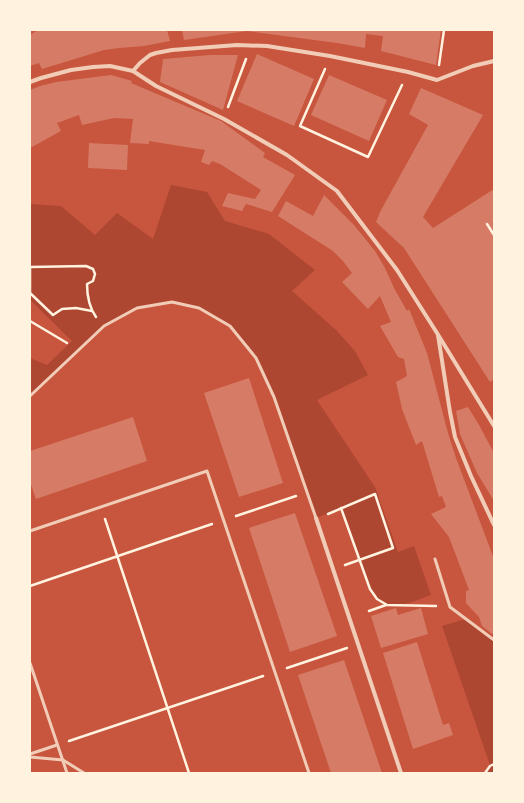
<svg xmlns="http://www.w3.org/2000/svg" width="524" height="803" font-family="'Space Grotesk',sans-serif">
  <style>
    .green { fill: #ae4732 }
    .building { fill: #d67c66 }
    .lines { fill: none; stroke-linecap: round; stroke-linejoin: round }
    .path { stroke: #fff3e0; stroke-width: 2.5 }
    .service { stroke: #f1ccb7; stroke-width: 3 }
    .minor { stroke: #f1ccb7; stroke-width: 4 }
  </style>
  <rect width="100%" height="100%" fill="#c8553d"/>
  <g class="green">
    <path d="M171 185 207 192 225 221 269 234 315 270 292 291 336 330 355 351 368 375 317 400 375 487 398 552 414 546 431 595C419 599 399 609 387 604 379 602 374 595 370 589L341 508 316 518 274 397 256 358 230 326 199 308 172 302 137 308 104 326 30 396V358L47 365 72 341 30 300V204L61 206 95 235 117 213 153 239Z"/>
    <polygon points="466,619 494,640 494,773 485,773 490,765 442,626"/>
  </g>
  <g class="building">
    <polygon points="38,30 167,30 170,41 144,46 119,48 104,50 42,69 39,63 30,66 30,35"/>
    <polygon points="182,30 441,30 436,65 381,51 383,36 366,34 365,48 337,43 247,31 184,40"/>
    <polygon points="257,54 314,79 294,126 237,101"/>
    <polygon points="210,55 238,55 223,110 160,82 163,59"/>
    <polygon points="111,75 132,81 131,83 221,121 265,153 263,157 295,175 272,212 246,204 242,211 222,206 228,193 255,199 261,190 220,164 212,161 209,165 201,162 205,150 149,141 149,144 130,143 133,119 114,118 82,125 79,115 57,123 61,131 30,148 30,90 40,86 56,82"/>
    <polygon points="329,75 387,100 369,141 311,115"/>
    <polygon points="421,88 483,115 423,217 433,228 494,189 494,379 490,382 404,248 376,222 380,212 428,125 409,114"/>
    <polygon points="89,143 128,145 127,170 88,168"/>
    <polygon points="324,195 354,225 375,251 385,268 394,288 407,311 409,309 427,353 448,433 456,458 494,559 494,633 492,634 482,626 479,617 466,603 466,591 469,590 449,537 431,514 446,507 442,496 439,497 422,441 416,445 402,409 396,382 407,376 404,359 398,357 380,326 391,322 380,296 368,309 342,282 352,273 343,261 333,251 278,216 286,201 313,216"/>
    <polygon points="249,378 283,483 239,497 204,393"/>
    <polygon points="468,407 479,425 494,453 494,501 477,473 460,434 456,411"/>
    <polygon points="133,417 147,461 36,499 30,482 30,451"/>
    <polygon points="295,513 337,636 290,652 249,528"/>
    <polygon points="396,608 398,615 421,608 428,634 381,648 371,616"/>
    <polygon points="417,642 443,725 449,723 453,735 413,749 383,653"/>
    <polygon points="344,660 382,773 331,773 298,675"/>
  </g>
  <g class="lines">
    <g class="path">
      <polyline points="439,65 444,30"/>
      <polyline points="325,69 300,126 368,157 402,85"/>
      <polyline points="228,107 246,59"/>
      <polyline points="487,224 494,235"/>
      <path d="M92 311 76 308 62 309 53 315 30 293V267L86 266 93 269 95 274 93 281 87 284C87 296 89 307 96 317"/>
      <polyline points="30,321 67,343"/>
      <polyline points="341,508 370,589 377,599 387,605 436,606"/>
      <polyline points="328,514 375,494 393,548 345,565"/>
      <polyline points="236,516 296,496"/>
      <polyline points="105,519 189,773"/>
      <polyline points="30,586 212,524"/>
      <polyline points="369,611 386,605"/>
      <polyline points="287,668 347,648"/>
      <polyline points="69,741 263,676"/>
      <polyline points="485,773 490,766 494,764"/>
    </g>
    <g class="service">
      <polyline points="30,396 104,326 137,308 172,302 199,308 230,326 256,358 274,397 316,518"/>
      <polyline points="30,531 207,471 309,773"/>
      <polyline points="435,559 450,607 494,640"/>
      <polyline points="30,663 67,773"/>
      <polyline points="30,754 57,745"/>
      <polyline points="30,757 63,760 84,773"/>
    </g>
    <g class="minor">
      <polyline points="133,71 140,63 150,55 156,53 172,50 237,45 267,46 330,56 408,72 437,80 473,66 494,61"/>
      <polyline points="30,82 41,78 71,70 93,67 110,66 133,71 156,86 224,119 287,155 337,191 397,270 437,333 494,426"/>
      <polyline points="438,335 450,412 455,437 471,476 494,525"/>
      <polyline points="316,518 401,773"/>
    </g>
  </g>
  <rect width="524" height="803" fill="none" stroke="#fff3e0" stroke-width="62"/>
</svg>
